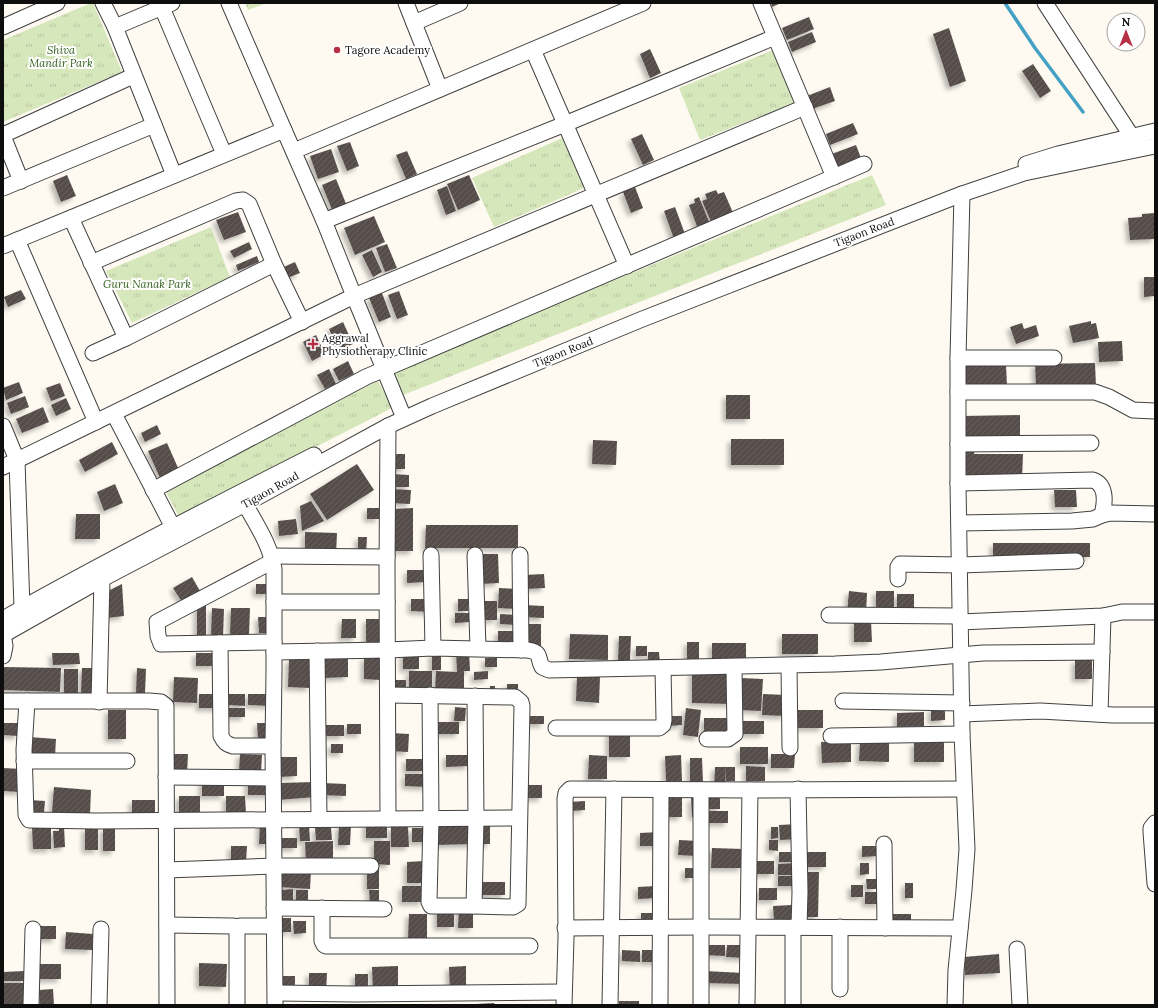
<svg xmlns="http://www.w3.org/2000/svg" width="1158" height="1008" font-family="Lora,serif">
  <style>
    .park { fill: url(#park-tufts) }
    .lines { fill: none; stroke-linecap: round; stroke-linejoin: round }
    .stream { stroke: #44a0c5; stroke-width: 3.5 }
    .building { fill: url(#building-hatch); filter: url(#shadow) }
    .minor-casing { stroke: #414141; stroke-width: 17 }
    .minor { stroke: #fff; stroke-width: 15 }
    .poi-dot { fill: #b62f45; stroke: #fff; stroke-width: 1.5 }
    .labels { text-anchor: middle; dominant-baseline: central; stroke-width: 4; stroke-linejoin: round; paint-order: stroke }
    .park-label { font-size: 11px; font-style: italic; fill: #376222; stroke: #fff }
    .poi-label { font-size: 11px; fill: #0e0e0e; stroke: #fff; text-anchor: start }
    .street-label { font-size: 11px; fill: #0e0e0e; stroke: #fff }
  </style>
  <defs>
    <pattern id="park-tufts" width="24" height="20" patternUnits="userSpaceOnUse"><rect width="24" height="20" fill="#d7e7bc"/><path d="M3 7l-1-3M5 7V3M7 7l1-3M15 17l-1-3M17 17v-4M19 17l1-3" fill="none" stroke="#b7c5a0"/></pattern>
    <pattern id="building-hatch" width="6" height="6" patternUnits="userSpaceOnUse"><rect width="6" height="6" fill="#564e4b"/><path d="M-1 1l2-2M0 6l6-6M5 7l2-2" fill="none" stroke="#696361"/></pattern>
    <filter id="shadow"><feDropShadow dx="-3.5" dy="3.5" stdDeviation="2" flood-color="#0004"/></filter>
  </defs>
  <rect width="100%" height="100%" fill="#fefaf1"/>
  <g class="park">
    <polygon points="91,3 93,3 122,72 3,122 3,40"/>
    <polygon points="245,3 267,3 248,10"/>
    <polygon points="773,50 794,103 700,140 679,88"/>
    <polygon points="562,138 584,188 494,227 472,178"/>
    <polygon points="872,175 886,205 403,395 394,370"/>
    <polygon points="211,227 230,277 132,323 106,271"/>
    <polygon points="378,381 392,408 179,517 165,490"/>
  </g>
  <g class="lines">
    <polyline class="stream" points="1005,3 1035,48 1083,112"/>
  </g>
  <g class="building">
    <polygon points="771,3 781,3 772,7"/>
    <polygon points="809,17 814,29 787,40 782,28"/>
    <polygon points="949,28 966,81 950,87 933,34"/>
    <polygon points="812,32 816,42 792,52 788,42"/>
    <polygon points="650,49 661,73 650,78 640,54"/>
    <polygon points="1033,64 1051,91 1040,98 1022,71"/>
    <polygon points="830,87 835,101 812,109 807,96"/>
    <polygon points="853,123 858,134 830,145 826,134"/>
    <polygon points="642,134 654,160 643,165 631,139"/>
    <polygon points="350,142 359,166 347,171 337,146"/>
    <polygon points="856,145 861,158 835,168 829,155"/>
    <polygon points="331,149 339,172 318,179 310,156"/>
    <polygon points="407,151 417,174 406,179 396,155"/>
    <polygon points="67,175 76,196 61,202 53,181"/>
    <polygon points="469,175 480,200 458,210 447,184"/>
    <polygon points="336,179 347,206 333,212 322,185"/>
    <polygon points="447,186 456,211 446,215 437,190"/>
    <polygon points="635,187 643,208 631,213 623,192"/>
    <polygon points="716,190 718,194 724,192 734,215 712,224 702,201 707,199 705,194"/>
    <polygon points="699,197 710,224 698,229 689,205 695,203 694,199"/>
    <polygon points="675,207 685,234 674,239 664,211"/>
    <polygon points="238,212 246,232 224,240 216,220"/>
    <polygon points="1155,213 1155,239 1130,240 1128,218 1142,217 1142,214"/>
    <polygon points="374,216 385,242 355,255 344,228"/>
    <polygon points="249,242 252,249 234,258 230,251"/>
    <polygon points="387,244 397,268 385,272 376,248"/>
    <polygon points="372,250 382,272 373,277 362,255"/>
    <polygon points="257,256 259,262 238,271 236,265"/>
    <polygon points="295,262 300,273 282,280 277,270"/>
    <polygon points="1144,277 1155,277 1155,296 1144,297"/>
    <polygon points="21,290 26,299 8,307 4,297"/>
    <polygon points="399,291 408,315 397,319 388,295"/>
    <polygon points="382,293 391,317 379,322 369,298"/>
    <polygon points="1091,321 1091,324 1096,323 1099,338 1073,343 1069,326"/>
    <polygon points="343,322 353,344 339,350 329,329"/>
    <polygon points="1022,323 1024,329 1036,325 1039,336 1016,344 1010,327"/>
    <polygon points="316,335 325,354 312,361 303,342"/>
    <polygon points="1122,341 1123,361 1099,362 1098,342"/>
    <polygon points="348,361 354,374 339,381 333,369"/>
    <polygon points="1095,363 1096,387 1036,388 1035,364"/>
    <polygon points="1006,364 1007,387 964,388 964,365"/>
    <polygon points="329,369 336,384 325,389 317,375"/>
    <polygon points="19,382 23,393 6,400 3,388"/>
    <polygon points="60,383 65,396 51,401 46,388"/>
    <rect x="726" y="395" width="24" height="24"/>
    <polygon points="25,396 29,407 11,414 7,403"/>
    <polygon points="66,398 71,409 56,416 51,405"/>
    <polygon points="43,407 49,422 22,433 16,419"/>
    <polygon points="1020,415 1020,440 962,441 962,416"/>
    <polygon points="157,425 161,434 145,442 141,433"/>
    <rect x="731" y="439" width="53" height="26"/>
    <polygon points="593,440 617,441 616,465 592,464"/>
    <polygon points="112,442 118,454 85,472 79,460"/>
    <polygon points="167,443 179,470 160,478 148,451"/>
    <polygon points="964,445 975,445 974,454 1023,454 1022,480 963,479"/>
    <rect x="390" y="454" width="15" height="15"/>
    <polygon points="357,464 374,490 327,520 310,494"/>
    <polygon points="392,474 409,475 409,487 392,487"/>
    <polygon points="115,484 123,503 104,511 97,492"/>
    <polygon points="391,489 411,490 410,504 390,503"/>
    <polygon points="1054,490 1076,490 1077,507 1055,507"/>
    <polygon points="311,501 324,521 302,531 300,506"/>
    <rect x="367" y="508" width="12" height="11"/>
    <polygon points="413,508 413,551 392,551 392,509"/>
    <polygon points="76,514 100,514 100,539 75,539"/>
    <polygon points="296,519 298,534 279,536 278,521"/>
    <polygon points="426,525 518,525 518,548 425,548"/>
    <polygon points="305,532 337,533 336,555 305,554"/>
    <polygon points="358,537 367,537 366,555 358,555"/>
    <rect x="993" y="543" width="97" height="14"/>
    <polygon points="479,554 498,554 499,583 480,584"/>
    <polygon points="407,570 425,570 426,582 407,583"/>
    <polygon points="544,574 545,588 525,589 524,575"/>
    <polygon points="192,577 200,591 182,602 173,588"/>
    <polygon points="122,584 124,616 106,618 104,593"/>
    <polygon points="256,584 270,584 269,594 256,594"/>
    <polygon points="499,588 517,589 516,609 498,608"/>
    <polygon points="849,591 867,593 866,615 847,614"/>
    <rect x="876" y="591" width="18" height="22"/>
    <rect x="897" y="594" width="17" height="19"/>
    <polygon points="411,599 432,599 432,612 411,611"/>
    <rect x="458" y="599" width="10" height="12"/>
    <rect x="479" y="601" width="18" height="19"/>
    <rect x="197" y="605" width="9" height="32"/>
    <polygon points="523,605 544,606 544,618 523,617"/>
    <polygon points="212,608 224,609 223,638 211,637"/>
    <polygon points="231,608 250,608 249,635 230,634"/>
    <polygon points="455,613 469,613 470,622 455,623"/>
    <polygon points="500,614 518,615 517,625 500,624"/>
    <polygon points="258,617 270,617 271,633 259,633"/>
    <polygon points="342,619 356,619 356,638 341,638"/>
    <rect x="366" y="619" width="14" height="25"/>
    <polygon points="854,621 871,621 872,642 854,642"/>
    <rect x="523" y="624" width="18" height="23"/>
    <rect x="498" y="631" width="19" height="13"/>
    <polygon points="570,634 608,635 608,660 569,659"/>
    <rect x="782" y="634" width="36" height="20"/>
    <polygon points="619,636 631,636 630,660 618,660"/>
    <rect x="687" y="642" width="12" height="18"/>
    <rect x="712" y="643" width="34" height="20"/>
    <rect x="636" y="646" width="11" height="10"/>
    <polygon points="469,650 470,671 464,671 464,692 435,692 436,671 457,672 456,651"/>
    <rect x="403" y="652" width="16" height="17"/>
    <polygon points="648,652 659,652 660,664 648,664"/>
    <polygon points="52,653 79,653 80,664 53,665"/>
    <rect x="196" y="653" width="20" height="13"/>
    <rect x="432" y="653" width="9" height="17"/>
    <polygon points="364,657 380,658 380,680 364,679"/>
    <rect x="485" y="658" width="12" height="9"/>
    <polygon points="289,659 310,660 310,688 288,687"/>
    <polygon points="322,659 348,659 348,677 323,678"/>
    <rect x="1075" y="660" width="17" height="19"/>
    <polygon points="3,667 61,668 60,692 3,690"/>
    <polygon points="82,668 93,668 92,694 81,693"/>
    <polygon points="137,668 146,669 145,693 136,693"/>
    <rect x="64" y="669" width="14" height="24"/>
    <rect x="409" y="671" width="23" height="21"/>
    <polygon points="488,671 488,679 474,680 474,672"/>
    <polygon points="692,671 731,672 731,704 692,703"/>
    <polygon points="577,676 600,677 599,703 576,701"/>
    <polygon points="174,677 198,678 197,703 173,702"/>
    <polygon points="741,678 763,679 761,711 739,710"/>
    <rect x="389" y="680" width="17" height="10"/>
    <rect x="507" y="684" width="11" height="7"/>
    <rect x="490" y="686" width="5" height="7"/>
    <rect x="199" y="694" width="20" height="14"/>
    <polygon points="228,694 245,694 245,706 228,705"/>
    <polygon points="248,694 271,694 271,706 248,705"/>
    <polygon points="763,694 786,695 785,716 762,715"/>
    <polygon points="455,707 466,708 465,721 454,721"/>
    <rect x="227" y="708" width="18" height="9"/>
    <polygon points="686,708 701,710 698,737 683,735"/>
    <polygon points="931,708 945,708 945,720 931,721"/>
    <rect x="108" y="710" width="18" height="29"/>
    <rect x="795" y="710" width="28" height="18"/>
    <polygon points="924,712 924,726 897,727 897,713"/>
    <rect x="524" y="716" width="20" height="8"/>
    <polygon points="668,716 682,716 682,725 668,726"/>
    <polygon points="704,718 727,718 727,733 704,734"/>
    <rect x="738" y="721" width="26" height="13"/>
    <rect x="436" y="722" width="23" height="12"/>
    <polygon points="3,723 19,723 18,736 3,735"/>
    <polygon points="257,723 268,723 268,738 258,739"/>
    <rect x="347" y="724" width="14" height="10"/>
    <rect x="322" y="725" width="22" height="11"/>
    <rect x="609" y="730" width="21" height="27"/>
    <polygon points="391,733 409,734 408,752 390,751"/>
    <polygon points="29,737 56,739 55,756 28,755"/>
    <polygon points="851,741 851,762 822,763 821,742"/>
    <polygon points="860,741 889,741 889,762 859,761"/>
    <rect x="914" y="742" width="30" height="20"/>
    <rect x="331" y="744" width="12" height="9"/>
    <rect x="740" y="747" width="28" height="17"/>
    <polygon points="170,754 188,754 187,774 170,774"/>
    <polygon points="240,754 262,755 261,772 239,771"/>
    <polygon points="771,754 795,754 794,768 771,768"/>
    <polygon points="446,755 469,755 469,766 446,767"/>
    <polygon points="589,755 607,756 607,779 588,779"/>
    <polygon points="681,755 682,781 666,781 665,756"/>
    <polygon points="277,757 297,757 297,776 278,777"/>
    <polygon points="690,758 702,758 703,782 690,782"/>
    <rect x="406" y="759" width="20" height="12"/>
    <polygon points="746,766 765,767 765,781 746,781"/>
    <polygon points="715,767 726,767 725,790 714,790"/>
    <rect x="726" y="767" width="9" height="14"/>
    <polygon points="3,768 22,769 21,792 3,791"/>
    <polygon points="405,774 427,774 427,787 405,786"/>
    <polygon points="202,778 224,779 224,796 202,796"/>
    <rect x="248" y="780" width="23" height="15"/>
    <polygon points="315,782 315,797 278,800 278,783"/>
    <polygon points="322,783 346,784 346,796 321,795"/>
    <rect x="521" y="785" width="21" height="13"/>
    <polygon points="54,787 91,790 90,814 52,812"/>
    <rect x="179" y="796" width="21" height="18"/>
    <polygon points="226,796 245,796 246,814 226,814"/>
    <rect x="666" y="797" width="16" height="20"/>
    <polygon points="691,798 697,798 697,817 692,817"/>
    <rect x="706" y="798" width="14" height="11"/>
    <polygon points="30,800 45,801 44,813 29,812"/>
    <rect x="132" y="800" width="23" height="14"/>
    <polygon points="585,801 585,810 570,811 569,802"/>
    <rect x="708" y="811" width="20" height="12"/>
    <rect x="366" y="821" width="21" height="17"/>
    <polygon points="260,822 269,822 269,844 259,844"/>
    <polygon points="798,824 798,839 780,840 779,825"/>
    <polygon points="299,825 309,825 310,841 300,841"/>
    <polygon points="339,825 351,825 350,845 338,845"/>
    <polygon points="434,825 473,825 474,844 435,845"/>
    <rect x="478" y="825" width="12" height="19"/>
    <polygon points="59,826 64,826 65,847 54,848 53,831 59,831"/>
    <polygon points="32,827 51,827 51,849 33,849"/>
    <polygon points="331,827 332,840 316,840 315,828"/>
    <polygon points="391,827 408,827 409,847 391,847"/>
    <polygon points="771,827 778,827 778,838 771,839"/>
    <rect x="85" y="828" width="13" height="22"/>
    <rect x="103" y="828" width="12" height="23"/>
    <rect x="412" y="828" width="16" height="14"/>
    <polygon points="659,832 660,846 640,846 640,833"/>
    <rect x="281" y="838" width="16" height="10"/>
    <polygon points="679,840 698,841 697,856 678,855"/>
    <polygon points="769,840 778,840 778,851 769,850"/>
    <polygon points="333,841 333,861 306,862 305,842"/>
    <polygon points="374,841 390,841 390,865 374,864"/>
    <polygon points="231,846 247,846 246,862 231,862"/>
    <polygon points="862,846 878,846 878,856 862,857"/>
    <polygon points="712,848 743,849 742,868 711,868"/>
    <rect x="779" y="852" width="19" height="10"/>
    <rect x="805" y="852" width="21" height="15"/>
    <polygon points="424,861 425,883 407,883 407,862"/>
    <rect x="757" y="861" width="17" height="13"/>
    <polygon points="798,863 799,875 778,875 778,864"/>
    <polygon points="860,863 869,863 869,874 860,875"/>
    <polygon points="280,868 311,870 310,889 279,887"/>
    <rect x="685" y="868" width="8" height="10"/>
    <rect x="367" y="869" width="12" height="20"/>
    <polygon points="805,872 819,872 818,917 804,917"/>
    <rect x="778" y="876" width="20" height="10"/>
    <polygon points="866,879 876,879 876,889 867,889"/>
    <rect x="479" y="882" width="26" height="13"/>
    <rect x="905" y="883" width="8" height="15"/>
    <rect x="851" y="885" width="12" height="12"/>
    <rect x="402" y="886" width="21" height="16"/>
    <polygon points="656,886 657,898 638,899 638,887"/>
    <rect x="759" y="888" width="18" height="12"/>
    <polygon points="293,889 293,906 282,906 282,890"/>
    <rect x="296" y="890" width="12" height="16"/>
    <polygon points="369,890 379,890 379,904 370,904"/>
    <rect x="865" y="892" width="15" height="12"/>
    <polygon points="792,905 793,919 774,920 773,906"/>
    <rect x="437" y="908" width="17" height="19"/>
    <polygon points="459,908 473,908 473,928 458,928"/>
    <rect x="641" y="913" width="17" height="13"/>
    <polygon points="409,914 427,914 427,938 408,938"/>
    <rect x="890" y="914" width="21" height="8"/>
    <rect x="277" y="918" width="14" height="14"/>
    <polygon points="293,921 306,921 306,933 294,934"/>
    <rect x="36" y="926" width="20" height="13"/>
    <polygon points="66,932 93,934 92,950 65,949"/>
    <polygon points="704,945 725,945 725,956 704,955"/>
    <polygon points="727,945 747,945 746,958 726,957"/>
    <polygon points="622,950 640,951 640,962 622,961"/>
    <rect x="642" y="950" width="17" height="12"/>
    <polygon points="999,954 1000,973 965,975 964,957"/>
    <polygon points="199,963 227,964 226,987 199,986"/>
    <rect x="35" y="964" width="26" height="15"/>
    <polygon points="398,966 398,991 373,992 372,967"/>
    <polygon points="466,966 466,992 450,992 449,967"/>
    <polygon points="25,971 26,981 3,981 3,972"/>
    <polygon points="704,971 744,973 744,984 704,983"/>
    <polygon points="309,973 327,973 326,992 309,991"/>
    <rect x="355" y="974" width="13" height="18"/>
    <rect x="278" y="976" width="17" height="13"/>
    <rect x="3" y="983" width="23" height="22"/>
    <polygon points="53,989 54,1005 40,1005 39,990"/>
    <rect x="619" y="1001" width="20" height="4"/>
    <polygon points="494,1003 495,1005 476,1005 476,1004"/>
  </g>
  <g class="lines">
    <defs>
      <g id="minor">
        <polyline points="103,3 115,27 174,175"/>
        <polyline points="160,3 224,154"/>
        <polyline points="229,3 284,130 324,221 354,296 404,418"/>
        <polyline points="406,3 440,89"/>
        <polyline points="761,3 834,177"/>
        <polyline points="1045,3 1136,143"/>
        <polyline points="414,23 460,3"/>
        <polyline points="3,27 57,3"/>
        <polyline points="115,27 172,3"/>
        <polyline points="533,50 627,266"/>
        <polyline points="3,135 133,76"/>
        <polyline points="3,136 21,181"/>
        <polyline points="294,151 643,3"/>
        <polyline points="1026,164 1058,154 1155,131"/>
        <polyline points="3,188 154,125"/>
        <polyline points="71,218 126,338"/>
        <polyline points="324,221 565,124 775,37"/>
        <polyline points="17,240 96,422"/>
        <polyline points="3,246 284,130"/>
        <polyline points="91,263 236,201 243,200 249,204 274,264 302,322"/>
        <polyline points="93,353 126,338 274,264"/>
        <polyline points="958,358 1054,358"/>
        <polyline points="958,392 1095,392 1109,397 1133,410 1155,411"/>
        <polyline points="114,414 177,535"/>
        <polyline points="3,426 17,460 22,608"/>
        <polyline points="388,426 387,568 388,819"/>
        <polyline points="958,444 1091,443"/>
        <polyline points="3,467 354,296 805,107"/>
        <path d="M958 483 1093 480C1107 485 1105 503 1102 515"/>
        <polyline points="153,490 366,377 864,164"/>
        <path d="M245 504C256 524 271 546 274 569V670L273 746 275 1005"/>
        <polyline points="959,523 1072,521 1093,519 1102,515 1110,513 1155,514"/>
        <polyline points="431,555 433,648"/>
        <polyline points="475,555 478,648"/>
        <polyline points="520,555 521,650"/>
        <polyline points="271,556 387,557"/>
        <polyline points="273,561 157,622 158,636 161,644 274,642"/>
        <polyline points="898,579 898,567 900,564 960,565 1076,561"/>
        <polyline points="274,602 387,602"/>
        <polyline points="829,615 960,616"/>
        <path d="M3 619C105 561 209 508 314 455"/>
        <polyline points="960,622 1103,616 1122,612 1155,612"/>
        <polyline points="3,634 5,646 3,656"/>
        <polyline points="3,635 102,579 245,504 388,426 432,406 640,320 962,194 1024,173 1155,146"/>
        <path d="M220 643 221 736C224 742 226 744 233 746H273"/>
        <polyline points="317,651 319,819"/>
        <path d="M274 652 387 650 433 648 527 650C542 652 537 657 542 667L549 670 835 664 881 662 983 653 1102 652"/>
        <polyline points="789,666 790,748"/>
        <polyline points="388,695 515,697 521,702 522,706 518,904 513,907 474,906"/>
        <polyline points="430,695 431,819 429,902 431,906 474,906 476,819 475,696"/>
        <polyline points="3,701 149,701 161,702 166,706 167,1005"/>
        <polyline points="27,701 24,750 26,815 29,820 96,821 519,818"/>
        <polyline points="843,701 962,703"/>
        <polyline points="99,702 102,579 101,571"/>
        <polyline points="962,714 1040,711 1113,715 1155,715"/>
        <polyline points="1100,714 1103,616"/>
        <polyline points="556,728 659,728 663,725 664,720 663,668"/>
        <polyline points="831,736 962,734"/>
        <polyline points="707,739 728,739 735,734 734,667"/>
        <polyline points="24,761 127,761"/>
        <polyline points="166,777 273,778"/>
        <polyline points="798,789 800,892 799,927"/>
        <polyline points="1155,823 1151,828 1151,832 1155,884"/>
        <polyline points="884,844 885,928"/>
        <polyline points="167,870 274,866 371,866"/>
        <polyline points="274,908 384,909"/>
        <polyline points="322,908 322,941 324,945 326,946 530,946"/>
        <polyline points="167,925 232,926 238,927"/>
        <polyline points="565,928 701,927 960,928"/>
        <polyline points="1017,949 1020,1005"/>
        <polyline points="840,989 840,927"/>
        <polyline points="276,993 355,994 563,992"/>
        <polyline points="31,1005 33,929"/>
        <polyline points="99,1005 101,929"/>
        <polyline points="237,1005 237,929 240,926 274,926"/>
        <polyline points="564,1005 566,938 565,799 566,793 570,789 750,790 964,789"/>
        <polyline points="610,1005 614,789"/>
        <polyline points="660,1005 661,790"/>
        <polyline points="701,1005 701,790"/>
        <polyline points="747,1005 750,790"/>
        <polyline points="793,1005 793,927"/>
        <polyline points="955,1005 956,970 964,890 967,849 962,734 958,483 958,358 962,194"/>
      </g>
    </defs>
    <use href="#minor" class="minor-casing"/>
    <use href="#minor" class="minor"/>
  </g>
  <g class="poi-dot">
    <circle cx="337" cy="50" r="4"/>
    <path d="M311 338h4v4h4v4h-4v4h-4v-4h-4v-4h4z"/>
  </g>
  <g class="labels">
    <g class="park-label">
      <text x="61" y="50">Shiva<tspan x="61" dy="13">Mandir Park</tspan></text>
      <text x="147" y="284">Guru Nanak Park</text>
    </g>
    <g class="poi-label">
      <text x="345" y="50">Tagore Academy</text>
      <text x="322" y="338">Aggrawal<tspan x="322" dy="13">Physiotherapy Clinic</tspan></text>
    </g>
    <g class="street-label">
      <text transform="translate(864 232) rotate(-21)">Tigaon Road</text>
      <text transform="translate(563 352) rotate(-22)">Tigaon Road</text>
      <text transform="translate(270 490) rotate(-29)">Tigaon Road</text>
    </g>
  </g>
  <rect width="1158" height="1008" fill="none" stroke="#0e0e0e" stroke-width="8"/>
  <g transform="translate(1126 32)"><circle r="19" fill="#ffffff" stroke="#9f9f9f"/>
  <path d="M0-3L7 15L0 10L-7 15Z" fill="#b62f45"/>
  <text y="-6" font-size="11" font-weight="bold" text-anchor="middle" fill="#0e0e0e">N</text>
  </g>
</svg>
